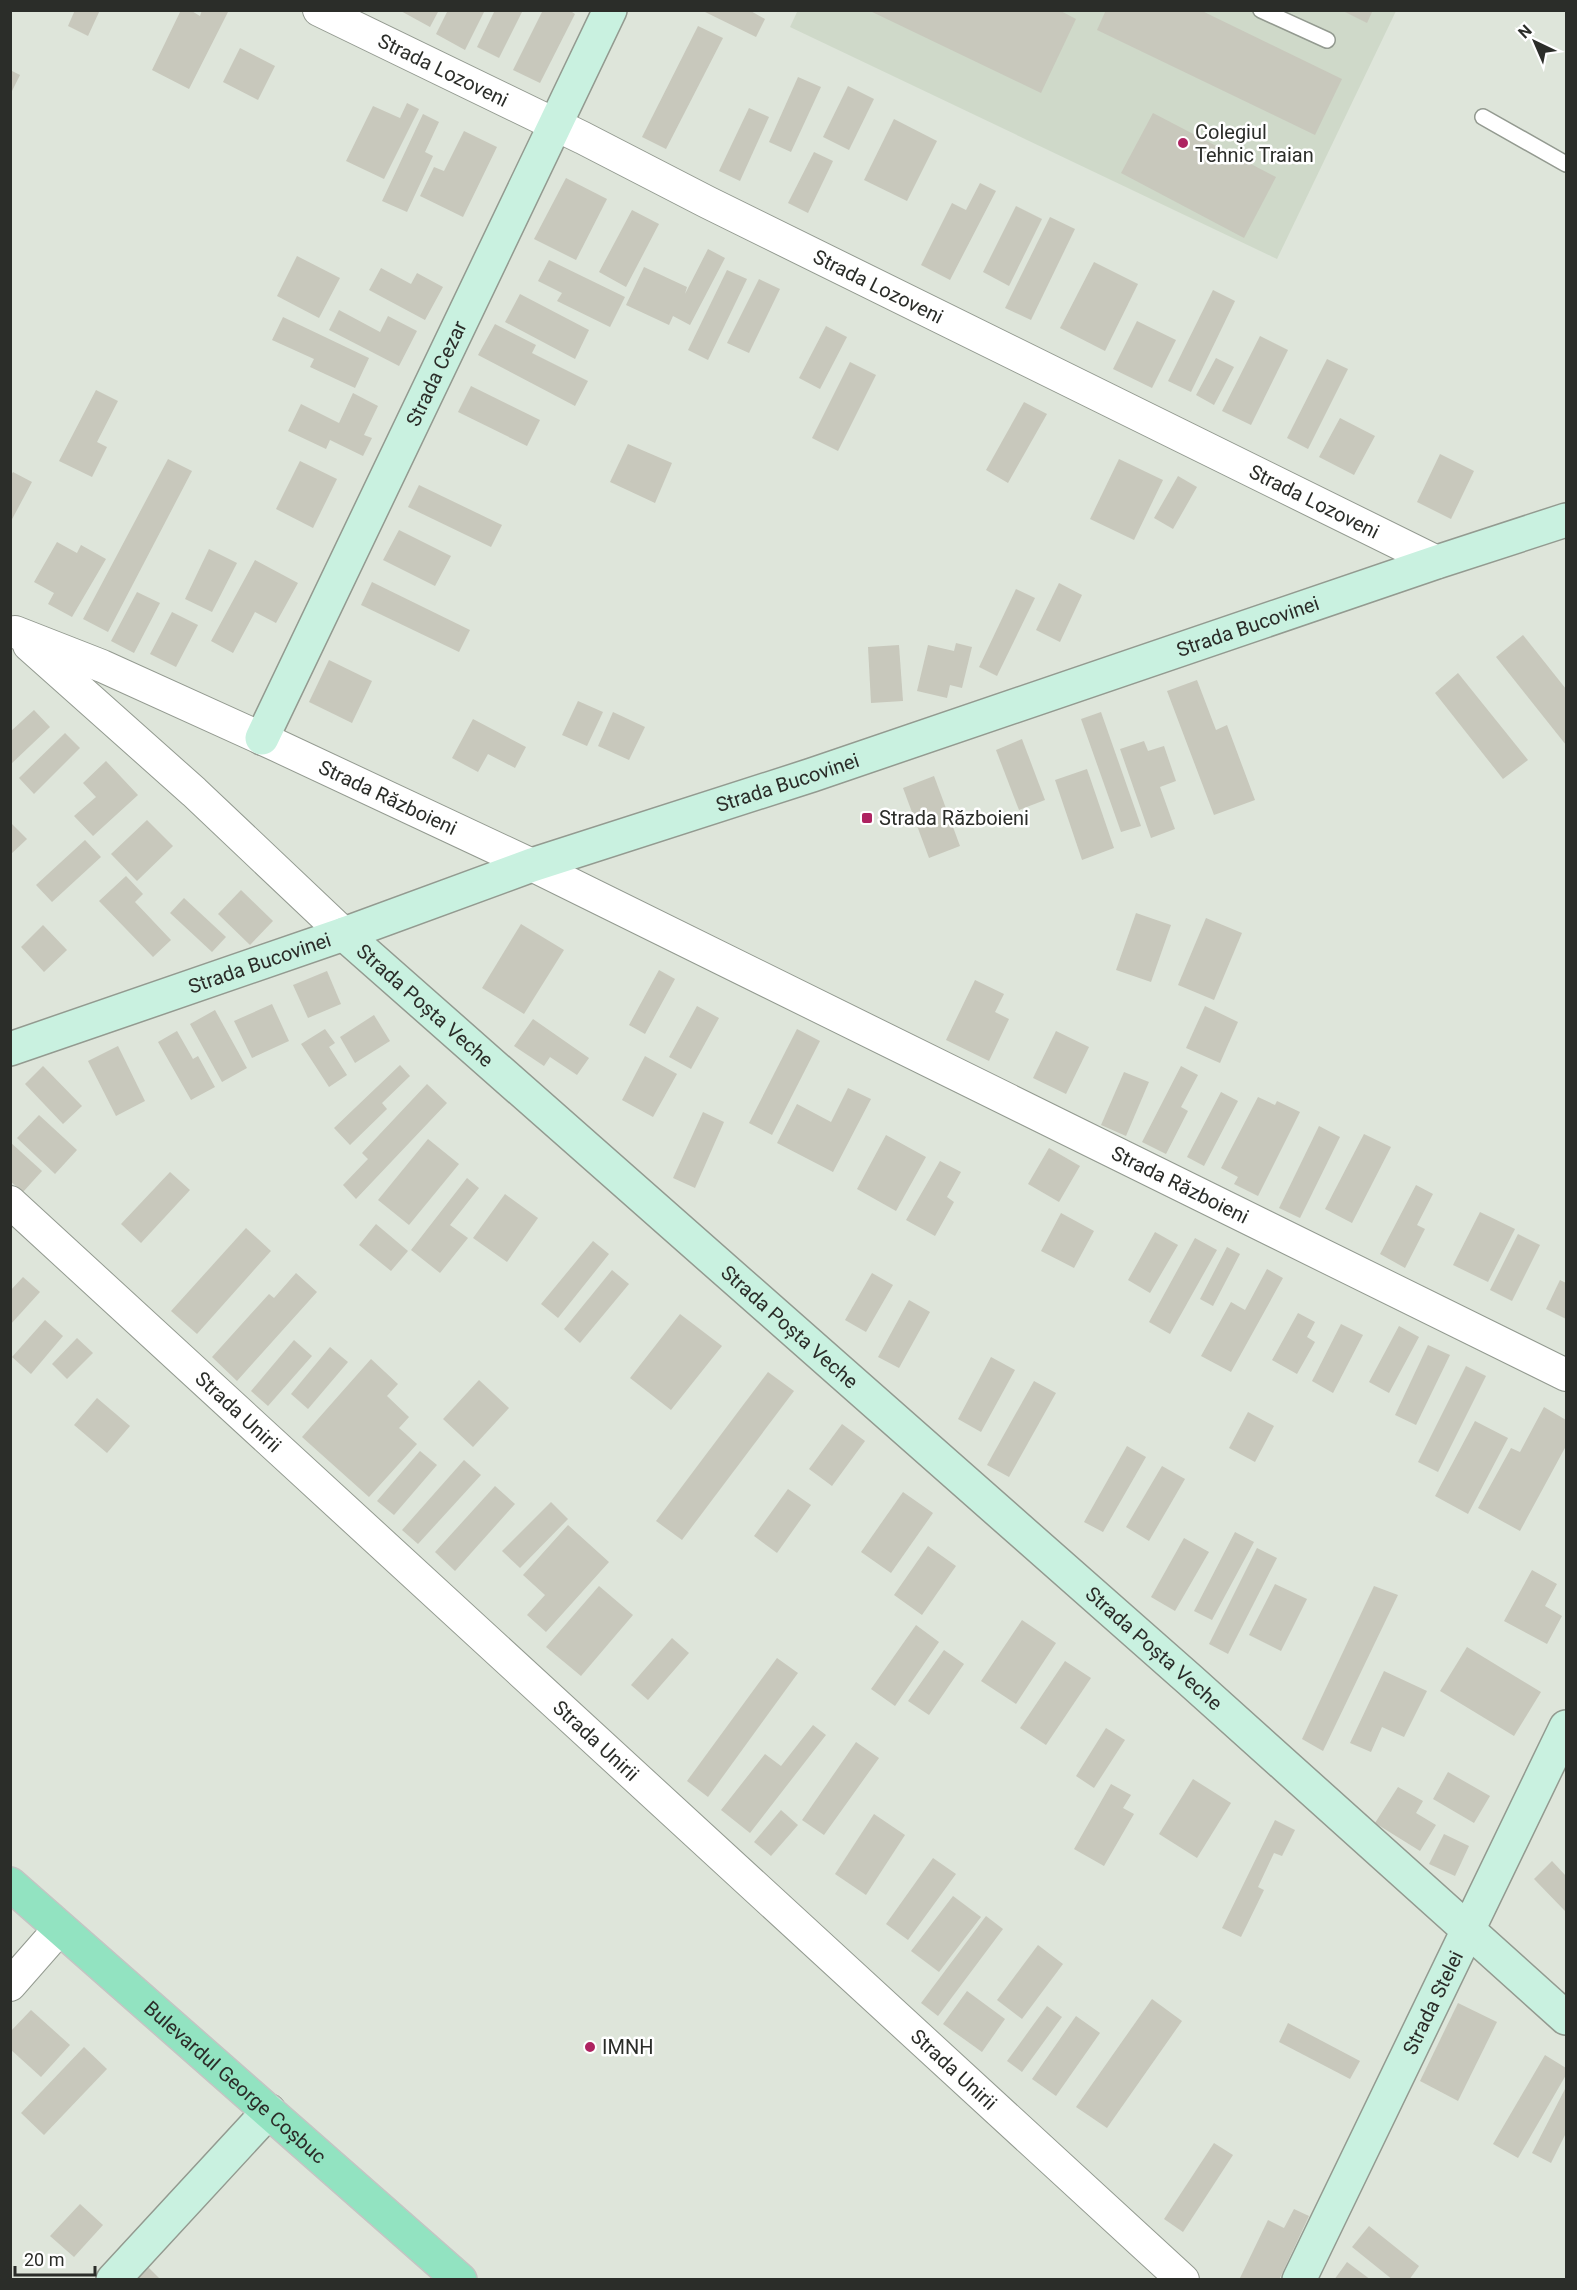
<svg xmlns="http://www.w3.org/2000/svg" width="1577" height="2290" font-family="Roboto,sans-serif">
  <style>
    .built { fill: #cfd9c9 }
    .building { fill: #c8c8bc }
    .lines { fill: none; stroke-linecap: round; stroke-linejoin: round }
    .lane-casing { stroke: #939a90; stroke-width: 18 }
    .street-casing { stroke: #939a90; stroke-width: 34 }
    .secondary-casing { stroke: #939a90; stroke-width: 36 }
    .primary-casing { stroke: #c4c4c3; stroke-width: 36 }
    .lane { stroke: #fff; stroke-width: 15 }
    .street { stroke: #fff; stroke-width: 32 }
    .secondary { stroke: #c9f1e0; stroke-width: 33 }
    .primary { stroke: #92e3c1; stroke-width: 33 }
    .poi-dot { fill: #ae2361; stroke: #fff; stroke-width: 2 }
    .labels { text-anchor: middle; dominant-baseline: central; stroke-width: 5; stroke-linejoin: round; paint-order: stroke }
    .street-label { font-size: 20px; fill: #2b2d29; stroke: #fff }
    .poi-label { font-size: 20px; fill: #2b2d29; stroke: #fff; text-anchor: start }
  </style>
  <rect width="100%" height="100%" fill="#dee5da"/>
  <polygon class="built" points="798,10 1396,11 1277,259 790,27"/>
  <g class="building">
    <polygon points="75,10 100,10 88,36 68,26"/>
    <polygon points="181,10 190,10 200,16 202,10 228,12 189,89 152,70"/>
    <polygon points="399,10 439,10 430,27"/>
    <polygon points="448,10 485,10 465,50 436,34"/>
    <polygon points="495,10 523,10 499,58 477,47"/>
    <polygon points="543,10 569,10 575,14 540,83 513,70"/>
    <polygon points="701,10 749,10 765,19 756,37"/>
    <polygon points="868,10 1059,10 1076,19 1041,93"/>
    <polygon points="1106,10 1200,10 1342,79 1315,135 1097,30"/>
    <polygon points="1341,10 1373,10 1367,23"/>
    <polygon points="698,26 723,38 666,149 642,137"/>
    <polygon points="240,48 275,66 258,100 223,82"/>
    <polygon points="10,70 20,75 10,95"/>
    <polygon points="798,77 821,87 791,152 769,142"/>
    <polygon points="848,86 874,99 849,150 823,137"/>
    <polygon points="407,103 419,109 384,179 346,161 373,106 400,118"/>
    <polygon points="749,108 769,117 740,181 719,171"/>
    <polygon points="1153,113 1276,177 1244,238 1121,173"/>
    <polygon points="423,114 439,122 425,152 433,156 407,212 382,201"/>
    <polygon points="894,119 937,141 907,201 864,180"/>
    <polygon points="464,131 497,147 463,217 420,196 434,167 444,171"/>
    <polygon points="814,152 833,161 808,213 788,203"/>
    <polygon points="566,178 607,199 576,260 534,239"/>
    <polygon points="980,183 996,191 950,280 921,265 952,203 966,210"/>
    <polygon points="1016,206 1042,219 1009,286 983,272"/>
    <polygon points="632,210 659,224 626,287 599,272"/>
    <polygon points="1050,217 1075,229 1031,320 1005,308"/>
    <polygon points="708,249 725,258 690,325 673,316 669,325 626,305 644,267 687,287 685,294"/>
    <polygon points="297,256 340,278 319,318 277,296"/>
    <polygon points="549,260 625,297 610,327 557,301 562,293 538,281"/>
    <polygon points="1094,262 1138,284 1105,351 1060,328"/>
    <polygon points="381,268 411,284 417,273 443,287 425,320 369,290"/>
    <polygon points="727,270 747,279 708,360 688,350"/>
    <polygon points="759,279 780,289 749,353 727,343"/>
    <polygon points="1213,290 1235,301 1191,392 1168,381"/>
    <polygon points="520,294 589,330 575,359 505,322"/>
    <polygon points="339,310 380,332 388,316 417,331 399,366 329,330"/>
    <polygon points="283,317 369,358 355,388 310,367 314,359 272,340"/>
    <polygon points="1137,321 1176,340 1152,388 1113,369"/>
    <polygon points="495,324 536,345 532,353 588,381 575,406 478,355"/>
    <polygon points="826,326 847,337 820,389 799,378"/>
    <polygon points="1260,336 1288,350 1251,425 1222,411"/>
    <polygon points="1216,358 1234,367 1214,405 1196,395"/>
    <polygon points="1327,359 1348,369 1308,449 1287,438"/>
    <polygon points="850,362 876,375 838,451 812,438"/>
    <polygon points="471,386 540,420 527,446 458,412"/>
    <polygon points="96,390 118,401 97,442 107,447 92,477 59,461"/>
    <polygon points="353,393 378,406 364,435 372,438 363,456 330,440 326,449 288,431 301,404 339,423"/>
    <polygon points="1024,402 1047,414 1008,483 986,470"/>
    <polygon points="1340,418 1375,436 1354,475 1319,457"/>
    <polygon points="628,444 672,463 655,503 610,482"/>
    <polygon points="1440,454 1474,471 1451,519 1417,502"/>
    <polygon points="168,459 192,471 108,632 83,619"/>
    <polygon points="1119,459 1163,480 1134,540 1090,519"/>
    <polygon points="300,461 337,479 313,528 276,509"/>
    <polygon points="13,472 32,482 10,523 10,477"/>
    <polygon points="1178,476 1197,487 1173,529 1154,518"/>
    <polygon points="419,485 502,525 491,547 408,507"/>
    <polygon points="399,530 451,556 435,586 383,560"/>
    <polygon points="57,542 77,553 81,545 106,559 72,617 48,604 54,593 34,582"/>
    <polygon points="209,549 237,563 212,612 185,599"/>
    <polygon points="255,560 298,583 276,623 255,612 233,653 211,641"/>
    <polygon points="372,582 470,630 459,652 361,605"/>
    <polygon points="1059,583 1082,595 1060,642 1036,630"/>
    <polygon points="1016,589 1035,598 997,676 979,667"/>
    <polygon points="137,592 160,603 134,653 111,641"/>
    <polygon points="172,612 198,625 176,667 150,654"/>
    <polygon points="1523,635 1566,689 1566,745 1496,657"/>
    <polygon points="956,643 972,647 962,688 950,685 947,698 917,691 928,645 954,651"/>
    <polygon points="899,645 903,701 871,703 868,647"/>
    <polygon points="329,660 372,681 352,723 309,702"/>
    <polygon points="1458,673 1528,760 1503,779 1435,693"/>
    <polygon points="1197,680 1216,730 1227,725 1255,800 1214,815 1167,691"/>
    <polygon points="578,701 603,712 587,746 562,735"/>
    <polygon points="34,710 50,727 10,765 10,732"/>
    <polygon points="613,712 645,727 629,760 598,746"/>
    <polygon points="1101,712 1141,826 1121,832 1081,719"/>
    <polygon points="473,719 526,747 515,768 488,754 478,772 452,758"/>
    <polygon points="65,733 80,748 34,794 19,778"/>
    <polygon points="1022,739 1045,800 1019,810 996,750"/>
    <polygon points="1144,741 1148,751 1164,746 1176,781 1160,787 1175,829 1151,838 1120,749"/>
    <polygon points="106,761 138,795 93,836 74,816 96,797 83,783"/>
    <polygon points="1087,769 1114,848 1082,860 1055,780"/>
    <polygon points="934,776 960,846 929,858 903,788"/>
    <polygon points="147,820 173,846 137,881 111,854"/>
    <polygon points="10,822 27,839 10,855"/>
    <polygon points="85,840 101,857 52,902 36,885"/>
    <polygon points="126,876 143,894 135,902 171,940 153,957 99,901"/>
    <polygon points="241,890 273,921 250,945 218,914"/>
    <polygon points="184,898 226,937 212,952 170,913"/>
    <polygon points="1136,913 1171,925 1151,982 1116,970"/>
    <polygon points="1206,918 1242,933 1214,1000 1178,985"/>
    <polygon points="521,924 564,950 524,1014 482,988"/>
    <polygon points="43,925 67,950 44,972 21,947"/>
    <polygon points="659,970 675,979 645,1034 629,1025"/>
    <polygon points="327,971 341,1004 308,1018 293,985"/>
    <polygon points="975,980 1004,994 995,1012 1009,1019 989,1061 946,1040"/>
    <polygon points="272,1004 289,1041 252,1058 234,1021"/>
    <polygon points="697,1006 719,1018 691,1069 669,1057"/>
    <polygon points="1205,1006 1238,1022 1220,1063 1186,1048"/>
    <polygon points="215,1010 247,1068 222,1082 190,1024"/>
    <polygon points="374,1015 390,1041 355,1063 340,1037"/>
    <polygon points="533,1019 589,1058 577,1075 550,1057 544,1066 514,1046"/>
    <polygon points="325,1029 335,1043 329,1047 347,1075 329,1087 301,1044"/>
    <polygon points="797,1029 820,1041 772,1135 749,1123"/>
    <polygon points="177,1031 193,1059 198,1056 215,1087 191,1100 158,1042"/>
    <polygon points="1056,1031 1089,1047 1066,1094 1033,1078"/>
    <polygon points="118,1046 145,1101 116,1116 88,1061"/>
    <polygon points="645,1056 677,1074 653,1117 622,1100"/>
    <polygon points="400,1065 410,1076 382,1103 387,1109 350,1145 334,1128"/>
    <polygon points="43,1066 82,1106 63,1124 25,1084"/>
    <polygon points="1181,1066 1198,1075 1181,1107 1188,1111 1166,1154 1142,1142"/>
    <polygon points="1124,1072 1149,1082 1126,1136 1101,1125"/>
    <polygon points="427,1084 447,1103 356,1199 343,1185 368,1159 362,1153"/>
    <polygon points="848,1088 871,1099 833,1172 777,1143 797,1104 831,1122"/>
    <polygon points="1221,1092 1238,1101 1204,1166 1187,1157"/>
    <polygon points="1258,1097 1275,1105 1277,1101 1300,1112 1258,1196 1234,1184 1238,1177 1221,1168"/>
    <polygon points="703,1112 724,1122 695,1188 673,1178"/>
    <polygon points="39,1115 77,1150 55,1174 17,1138"/>
    <polygon points="1319,1126 1340,1137 1300,1218 1279,1208"/>
    <polygon points="1364,1134 1391,1147 1352,1223 1325,1209"/>
    <polygon points="886,1135 926,1157 896,1211 857,1189"/>
    <polygon points="428,1139 459,1164 409,1225 378,1200"/>
    <polygon points="10,1142 42,1171 23,1192 10,1181"/>
    <polygon points="1049,1148 1080,1166 1059,1202 1028,1184"/>
    <polygon points="940,1161 961,1172 947,1197 954,1202 935,1236 906,1220"/>
    <polygon points="170,1172 190,1190 141,1243 121,1224"/>
    <polygon points="467,1178 479,1188 450,1225 468,1238 440,1273 411,1250"/>
    <polygon points="1416,1185 1433,1194 1417,1225 1425,1229 1405,1268 1380,1254"/>
    <polygon points="505,1194 538,1218 507,1262 473,1238"/>
    <polygon points="1480,1212 1515,1229 1488,1282 1453,1265"/>
    <polygon points="1061,1213 1094,1231 1074,1268 1041,1251"/>
    <polygon points="376,1224 408,1251 391,1271 359,1245"/>
    <polygon points="246,1228 271,1251 197,1334 171,1311"/>
    <polygon points="1155,1232 1178,1245 1150,1293 1128,1280"/>
    <polygon points="1518,1234 1540,1245 1512,1301 1490,1290"/>
    <polygon points="1195,1238 1217,1250 1170,1334 1149,1322"/>
    <polygon points="593,1241 609,1254 558,1318 541,1304"/>
    <polygon points="1227,1247 1240,1254 1213,1306 1200,1299"/>
    <polygon points="1267,1269 1283,1278 1231,1372 1201,1356 1231,1302 1245,1310"/>
    <polygon points="612,1270 629,1284 580,1343 564,1329"/>
    <polygon points="296,1273 317,1292 237,1381 212,1357 269,1294 274,1298"/>
    <polygon points="872,1273 893,1285 866,1332 845,1320"/>
    <polygon points="23,1277 40,1292 10,1325 10,1291"/>
    <polygon points="1560,1280 1566,1283 1566,1319 1546,1309"/>
    <polygon points="909,1300 930,1312 899,1368 878,1357"/>
    <polygon points="1298,1313 1315,1322 1307,1337 1315,1342 1297,1374 1272,1360"/>
    <polygon points="680,1314 722,1346 671,1410 630,1378"/>
    <polygon points="45,1320 63,1336 31,1374 12,1357"/>
    <polygon points="1341,1324 1363,1335 1333,1393 1312,1381"/>
    <polygon points="1399,1326 1419,1337 1389,1393 1369,1382"/>
    <polygon points="77,1338 93,1353 67,1379 52,1364"/>
    <polygon points="294,1340 312,1356 268,1406 251,1391"/>
    <polygon points="1428,1345 1450,1355 1416,1425 1395,1415"/>
    <polygon points="330,1347 348,1362 308,1409 291,1394"/>
    <polygon points="991,1357 1015,1370 981,1432 958,1419"/>
    <polygon points="371,1359 398,1384 387,1396 409,1417 399,1428 417,1444 369,1497 302,1437"/>
    <polygon points="1466,1366 1486,1376 1438,1472 1418,1462"/>
    <polygon points="768,1372 794,1391 682,1540 656,1521"/>
    <polygon points="479,1380 509,1408 473,1447 443,1419"/>
    <polygon points="1034,1381 1056,1393 1009,1477 987,1465"/>
    <polygon points="97,1398 130,1426 107,1453 74,1425"/>
    <polygon points="1544,1407 1566,1420 1566,1446 1520,1531 1478,1508 1511,1448 1520,1452"/>
    <polygon points="1248,1412 1274,1426 1255,1462 1229,1448"/>
    <polygon points="1475,1421 1508,1438 1468,1514 1435,1496"/>
    <polygon points="842,1424 865,1441 832,1486 809,1469"/>
    <polygon points="1127,1446 1146,1457 1103,1532 1084,1522"/>
    <polygon points="420,1451 437,1465 394,1515 377,1501"/>
    <polygon points="464,1460 481,1475 418,1544 402,1530"/>
    <polygon points="1162,1466 1185,1479 1149,1541 1126,1527"/>
    <polygon points="495,1486 515,1504 455,1571 435,1552"/>
    <polygon points="788,1489 811,1505 777,1553 754,1536"/>
    <polygon points="903,1492 933,1513 891,1573 861,1552"/>
    <polygon points="551,1502 568,1519 520,1568 502,1551"/>
    <polygon points="568,1525 609,1562 546,1632 527,1615 545,1595 523,1575"/>
    <polygon points="1235,1532 1254,1542 1212,1620 1194,1611"/>
    <polygon points="1184,1538 1209,1552 1175,1611 1151,1597"/>
    <polygon points="928,1546 956,1566 922,1615 894,1595"/>
    <polygon points="1257,1548 1277,1558 1228,1654 1209,1644"/>
    <polygon points="1532,1570 1557,1584 1545,1606 1562,1616 1547,1644 1504,1621"/>
    <polygon points="1275,1584 1307,1599 1281,1651 1249,1635"/>
    <polygon points="599,1586 633,1615 581,1676 546,1647"/>
    <polygon points="1374,1586 1398,1595 1323,1751 1302,1739"/>
    <polygon points="1022,1620 1056,1643 1016,1704 981,1681"/>
    <polygon points="916,1625 939,1642 895,1706 871,1689"/>
    <polygon points="672,1638 689,1653 648,1700 631,1685"/>
    <polygon points="1467,1647 1541,1692 1514,1736 1440,1691"/>
    <polygon points="944,1650 964,1664 929,1715 908,1701"/>
    <polygon points="777,1658 798,1673 708,1797 687,1781"/>
    <polygon points="1065,1661 1091,1678 1046,1745 1020,1728"/>
    <polygon points="1384,1671 1427,1691 1404,1737 1382,1727 1371,1752 1350,1743"/>
    <polygon points="813,1725 826,1735 750,1833 721,1810 765,1754 781,1766"/>
    <polygon points="1106,1728 1125,1740 1094,1788 1076,1776"/>
    <polygon points="856,1742 879,1758 824,1835 802,1820"/>
    <polygon points="1448,1772 1490,1796 1474,1823 1433,1799"/>
    <polygon points="1193,1779 1231,1803 1197,1858 1159,1834"/>
    <polygon points="1111,1784 1131,1795 1123,1808 1134,1814 1104,1866 1074,1849"/>
    <polygon points="1398,1787 1423,1801 1416,1813 1436,1825 1420,1851 1375,1823"/>
    <polygon points="781,1810 798,1825 771,1856 754,1842"/>
    <polygon points="874,1814 905,1835 866,1895 835,1874"/>
    <polygon points="1275,1820 1295,1830 1282,1856 1274,1853 1258,1887 1264,1890 1241,1937 1222,1928"/>
    <polygon points="1444,1834 1469,1846 1455,1876 1429,1864"/>
    <polygon points="933,1858 956,1874 908,1940 886,1924"/>
    <polygon points="1552,1861 1566,1876 1566,1912 1534,1879"/>
    <polygon points="953,1896 981,1917 939,1972 911,1951"/>
    <polygon points="986,1916 1003,1929 938,2016 921,2003"/>
    <polygon points="1038,1945 1063,1964 1022,2019 997,2000"/>
    <polygon points="967,1991 1005,2019 982,2052 943,2024"/>
    <polygon points="1152,1999 1182,2021 1107,2128 1076,2107"/>
    <polygon points="1458,2003 1497,2022 1458,2101 1420,2081"/>
    <polygon points="1047,2006 1062,2017 1022,2072 1007,2061"/>
    <polygon points="31,2010 70,2045 41,2077 10,2049 10,2032"/>
    <polygon points="1076,2016 1100,2033 1056,2096 1032,2079"/>
    <polygon points="1288,2023 1360,2061 1350,2079 1279,2042"/>
    <polygon points="84,2047 107,2069 44,2135 21,2113"/>
    <polygon points="1545,2055 1566,2068 1566,2075 1518,2158 1493,2144"/>
    <polygon points="1566,2087 1566,2133 1551,2163 1532,2153"/>
    <polygon points="1214,2143 1233,2155 1183,2232 1164,2219"/>
    <polygon points="80,2204 103,2225 74,2257 50,2236"/>
    <polygon points="1294,2209 1309,2216 1279,2280 1239,2280 1268,2220 1284,2228"/>
    <polygon points="1369,2226 1419,2266 1409,2280 1393,2280 1352,2247"/>
    <polygon points="1347,2262 1371,2280 1334,2280"/>
    <polygon points="146,2265 161,2280 133,2280"/>
  </g>
  <g class="lines">
    <defs>
      <g id="lane">
        <polyline points="1261,10 1327,40"/>
        <polyline points="1483,117 1566,164"/>
      </g>
      <g id="street">
        <path id="s1" d="M319 10 583 138 707 202 1437 562"/>
        <path id="s2" d="M15 632 102 666 276 745 532 865 1566 1375"/>
        <polyline points="29,645 194,792 344,934"/>
        <path id="s3" d="M10 1202 1183 2280"/>
        <polyline points="10,1985 60,1928"/>
      </g>
      <g id="secondary">
        <path id="s4" d="M262 738 610 10"/>
        <path id="s5" d="M344 934 1190 1680 1566 2018"/>
        <path id="s6" d="M10 1049 344 934 532 865 812 775 1437 562 1566 520"/>
        <polyline points="113,2280 269,2111"/>
        <path id="s7" d="M1299 2280 1566 1727"/>
      </g>
      <g id="primary">
        <path id="s8" d="M10 1884 460 2280"/>
      </g>
    </defs>
    <use href="#lane" class="lane-casing"/>
    <use href="#street" class="street-casing"/>
    <use href="#secondary" class="secondary-casing"/>
    <use href="#primary" class="primary-casing"/>
    <use href="#lane" class="lane"/>
    <use href="#street" class="street"/>
    <use href="#secondary" class="secondary"/>
    <use href="#primary" class="primary"/>
  </g>
  <g class="poi-dot">
    <circle cx="1183" cy="143" r="6"/>
    <rect x="861" y="812" width="12" height="12" rx="3"/>
    <circle cx="590" cy="2047" r="6"/>
  </g>
  <g class="labels">
    <g class="street-label">
      <text stroke="none"><textPath href="#s1" startOffset="138">Strada Lozoveni</textPath></text>
      <text stroke="none"><textPath href="#s1" startOffset="624">Strada Lozoveni</textPath></text>
      <text stroke="none"><textPath href="#s4" startOffset="404">Strada Cezar</textPath></text>
      <text stroke="none"><textPath href="#s1" startOffset="1110">Strada Lozoveni</textPath></text>
      <text stroke="none"><textPath href="#s6" startOffset="1308">Strada Bucovinei</textPath></text>
      <text stroke="none"><textPath href="#s6" startOffset="822">Strada Bucovinei</textPath></text>
      <text stroke="none"><textPath href="#s2" startOffset="408">Strada Războieni</textPath></text>
      <text stroke="none"><textPath href="#s6" startOffset="264">Strada Bucovinei</textPath></text>
      <text stroke="none"><textPath href="#s5" startOffset="108">Strada Poșta Veche</textPath></text>
      <text stroke="none"><textPath href="#s2" startOffset="1290">Strada Războieni</textPath></text>
      <text stroke="none"><textPath href="#s5" startOffset="594">Strada Poșta Veche</textPath></text>
      <text stroke="none"><textPath href="#s3" startOffset="310">Strada Unirii</textPath></text>
      <text stroke="none"><textPath href="#s5" startOffset="1080">Strada Poșta Veche</textPath></text>
      <text stroke="none"><textPath href="#s3" startOffset="796">Strada Unirii</textPath></text>
      <text stroke="none"><textPath href="#s7" startOffset="308">Strada Stelei</textPath></text>
      <text stroke="none"><textPath href="#s3" startOffset="1282">Strada Unirii</textPath></text>
      <text stroke="none"><textPath href="#s8" startOffset="300">Bulevardul George Coșbuc</textPath></text>
    </g>
    <g class="poi-label">
      <text x="1195" y="132">Colegiul<tspan x="1195" dy="23">Tehnic Traian</tspan></text>
      <text x="879" y="818">Strada Războieni</text>
      <text x="602" y="2047">IMNH</text>
    </g>
  </g>
  <rect width="1577" height="2290" fill="none" stroke="#2b2d29" stroke-width="24"/>
  <g transform="translate(1535 42) rotate(316)" stroke="#ffffff" stroke-width="4.5" paint-order="stroke">
  <path d="M0-4.5L10 22L0 15L-10 22Z" fill="#2b2d29"/>
  <text y="-9" font-size="16" font-weight="bold" text-anchor="middle" fill="#2b2d29">N</text>
  </g>
  <path d="M15 2266v9h80v-9" fill="none" stroke="#2b2d29" stroke-width="3"/>
  <text x="24" y="2266" font-size="18" fill="#2b2d29" stroke="#ffffff" stroke-width="4.5" paint-order="stroke">20 m</text>
</svg>
